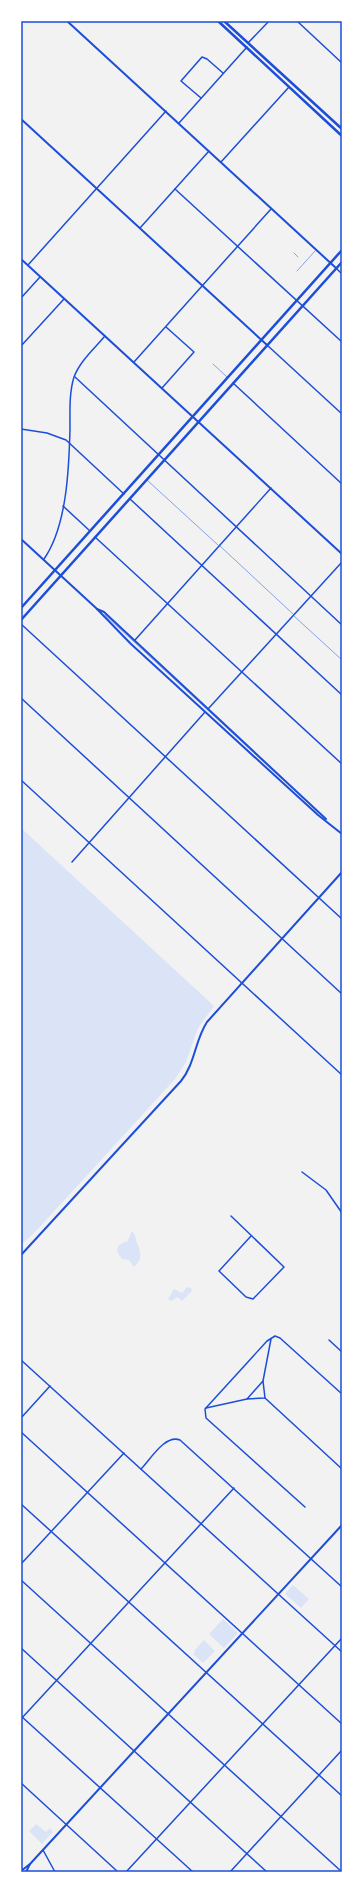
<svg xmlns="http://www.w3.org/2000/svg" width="363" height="1893" font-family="Cabin,sans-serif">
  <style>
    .green { fill: #dbe4f7 }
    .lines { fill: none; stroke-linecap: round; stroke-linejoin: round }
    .service { stroke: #1d4ed8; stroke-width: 0.5 }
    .minor { stroke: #1d4ed8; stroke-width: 1.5 }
    .tertiary { stroke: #1d4ed8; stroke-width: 2 }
    .secondary { stroke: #1d4ed8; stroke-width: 2 }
    .primary { stroke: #1d4ed8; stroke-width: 2.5 }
    .neatline { fill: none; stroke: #1d4ed8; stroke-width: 1.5 }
  </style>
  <rect width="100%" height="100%" fill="#f2f2f2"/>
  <g class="green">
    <polygon points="21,828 214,1006 198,1028 186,1062 175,1079 36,1231 21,1245"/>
    <path d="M132 1231C136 1235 135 1238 137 1243 141 1253 143 1259 134 1267L129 1260 122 1259 117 1252 118 1246 124 1242H127Z"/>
    <polygon points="187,1287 191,1288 192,1291 182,1301 177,1297 171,1301 168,1299 174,1289 182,1293"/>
    <polygon points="293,1585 309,1599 301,1608 285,1594"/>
    <polygon points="223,1619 238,1633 224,1648 209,1634"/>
    <polygon points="204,1640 215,1651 203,1663 193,1654 195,1652 194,1651"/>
    <polygon points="36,1824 46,1832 50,1828 53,1832 42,1844 29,1831"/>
  </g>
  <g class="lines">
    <g class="service">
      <polyline points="294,253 298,257"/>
      <polyline points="297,271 315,251"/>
      <polyline points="213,364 227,377"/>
      <polyline points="147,480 218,545"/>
      <polyline points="220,546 293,614"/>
      <polyline points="105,615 282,779"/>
      <polyline points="294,616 342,660"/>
    </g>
    <g class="minor">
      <polyline points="297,21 342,63"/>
      <polyline points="248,43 269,21"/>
      <polyline points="201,98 181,81 202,57 207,59 223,73"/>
      <polyline points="179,123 247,47"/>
      <polyline points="221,162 289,87"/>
      <polyline points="175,189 342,342"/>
      <polyline points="140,228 209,151"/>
      <polyline points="28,265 166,111"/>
      <polyline points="336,268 342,274"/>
      <polyline points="21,298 40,277"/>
      <polyline points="267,345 342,414"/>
      <polyline points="21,346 64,299"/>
      <polyline points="134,362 271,209"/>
      <polyline points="75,377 342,625"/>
      <polyline points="233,383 342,484"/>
      <polyline points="162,388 194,352 166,327"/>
      <polyline points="21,429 47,433 66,440 124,494"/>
      <polyline points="130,499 342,695"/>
      <polyline points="63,506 90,531"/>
      <polyline points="95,537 342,764"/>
      <path d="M44 559C67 526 69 468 70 429 70 412 69 393 74 377 80 361 94 349 105 336"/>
      <polyline points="21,624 342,919"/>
      <polyline points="135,640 271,488"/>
      <polyline points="21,698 342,994"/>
      <polyline points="208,709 342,562"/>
      <polyline points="21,780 342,1075"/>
      <polyline points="72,862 205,712"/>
      <polyline points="302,1172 326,1190 342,1213"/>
      <polyline points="231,1216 284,1267 253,1299 246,1297 219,1271 251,1236"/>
      <polyline points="329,1340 342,1352"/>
      <polyline points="21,1360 342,1652"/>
      <polygon points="263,1381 265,1398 247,1399"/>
      <polyline points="263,1381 271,1339"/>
      <polyline points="265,1398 342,1469"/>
      <polyline points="206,1408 247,1399"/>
      <polyline points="21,1418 50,1386"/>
      <polyline points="21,1432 342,1724"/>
      <path d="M141 1469C150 1460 165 1434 180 1440L342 1587"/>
      <polyline points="21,1504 342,1796"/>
      <polyline points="305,1507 206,1418 205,1409 267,1341 275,1336 280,1338 342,1394"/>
      <polyline points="21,1564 124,1453"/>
      <polyline points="21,1580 342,1872"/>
      <polyline points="21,1648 267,1872"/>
      <polyline points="21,1716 193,1872"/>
      <polyline points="21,1719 234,1488"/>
      <polyline points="21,1783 118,1872"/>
      <polyline points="43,1850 55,1872"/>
      <polyline points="126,1872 342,1638"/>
      <polyline points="230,1872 342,1750"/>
    </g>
    <g class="tertiary">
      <polyline points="67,21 336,268"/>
      <polyline points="21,119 267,345"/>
      <path d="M21 1255 181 1081C195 1064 195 1040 207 1022L342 872"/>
    </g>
    <g class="secondary">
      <polyline points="21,259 342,554"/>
      <polyline points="21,539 96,608 131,644 318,815 342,834"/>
      <polyline points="97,609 104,612 326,819"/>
      <polyline points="21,1871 30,1864 342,1525"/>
      <polyline points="26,1872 30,1864"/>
    </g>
    <g class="primary">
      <polyline points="218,21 342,136"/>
      <polyline points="224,21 342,129"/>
      <polyline points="21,608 342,250"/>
      <polyline points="21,620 342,262"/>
    </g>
  </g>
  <rect width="363" height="1893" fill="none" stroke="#ffffff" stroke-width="44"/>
  <rect x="22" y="22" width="319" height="1849" class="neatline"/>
</svg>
